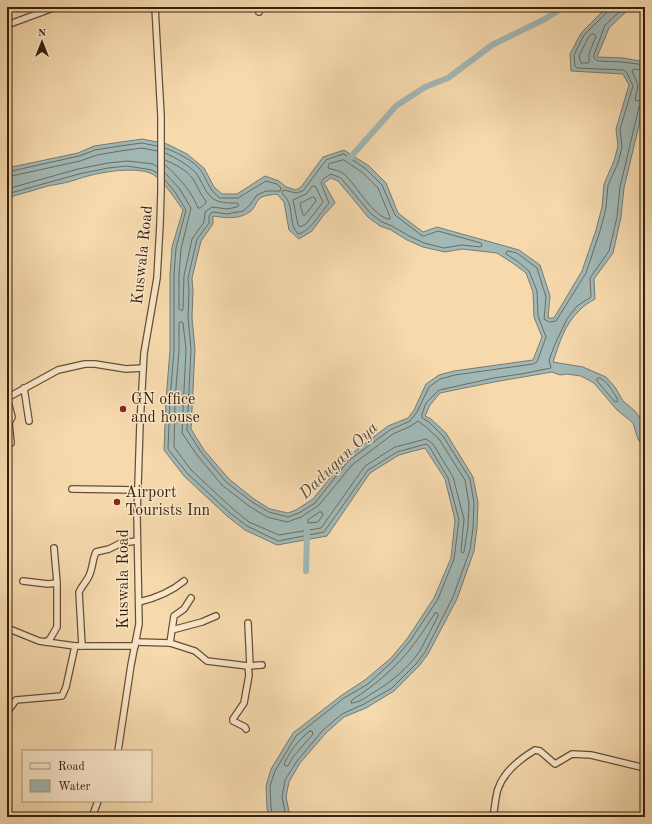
<svg xmlns="http://www.w3.org/2000/svg" width="652" height="824" font-family="'Old Standard TT',serif">
  <style>
    .water { fill: #a1b8b6; stroke: #777b71; fill-rule: evenodd }
    .lines { fill: none; stroke-linecap: round; stroke-linejoin: round }
    .shore { stroke: #6c6c60; stroke-width: 1 }
    .canal { stroke: #a1b8b6; stroke-width: 6 }
    .minor-casing { stroke: #684e33; stroke-width: 8 }
    .minor { stroke: #f9e7ca; stroke-width: 5.5 }
    .poi-dot { fill: #8f2418; stroke: #f9e7ca; stroke-width: 1.5 }
    .labels { text-anchor: middle; dominant-baseline: central; stroke-width: 3; stroke-linejoin: round; paint-order: stroke }
    .street-label { font-size: 16px; fill: #381f0a; stroke: #f9e7ca }
    .poi-label { font-size: 16px; fill: #381f0a; stroke: #f9e7ca; text-anchor: start }
    .water-label { font-size: 17px; font-style: italic; fill: #584d3e; stroke: #f9e7ca }
  </style>
  <rect width="100%" height="100%" fill="#f6daae"/>
  <filter id="stains"><feTurbulence type="fractalNoise" baseFrequency=".005" numOctaves="4"/><feColorMatrix values="0 0 0 0 .2 0 0 0 0 .09 0 0 0 0 .02 0 0 0 .5 -.17"/></filter>
  <radialGradient id="worn" r=".72"><stop offset=".6" stop-color="#630" stop-opacity="0"/><stop offset="1" stop-color="#630" stop-opacity=".3"/></radialGradient>
  <path class="water" d="M607 7H631L609 28 597 57 623 58 645 62V100L624 188 621 217 613 253 594 279 595 299C590 302 584 305 580 310 565 323 559 344 553 362L583 367 606 377 615 387 623 401 635 411 645 425V450L638 439 633 423 617 410 594 383 581 376 567 374 560 375 552 372 494 382 440 393 430 405 425 416 431 419 446 433 473 477 478 503 477 528 474 551 457 599 428 654 419 666 394 691 366 708 344 717 326 733 300 763 289 782 286 797 289 811 295 817H270L267 809 266 786 271 769 293 733 342 695 365 680 391 658 407 639 434 598 451 558 455 520 445 479 425 448 399 455 370 473 327 536 277 545 245 530 227 516 184 476 164 450 166 400 170 350V275L172 247 183 210C176 200 161 177 150 173 131 166 94 173 75 180 67 183 57 184 48 186 34 190 21 194 7 198V168L78 153 94 146 142 139 167 144 187 154 204 168 214 187 222 194H237L265 176 279 181 286 187 296 190 301 187 323 157 344 150 369 166 386 183 398 213 423 232 437 227 519 250 540 265 550 296 548 318H554L582 271 596 230 602 207 604 184 614 161 618 146 616 129 629 85 623 74 571 71 570 54 581 33ZM331 178 338 181 368 217 380 226 391 230 407 240 423 247 445 252 462 249 497 253 514 264 526 273 533 292 534 317 542 337 533 360 454 371 439 375 426 384 414 410 408 418 388 426 346 458 313 499 296 510 288 513 270 509 254 499 229 479 204 450 191 429 195 349 192 318 193 291 192 278 201 241 213 224V216C226 218 241 220 252 210 255 207 256 202 259 199 263 195 271 195 277 194L284 202 289 230 299 239 312 231 323 216 335 203 324 183Z"/>
  <g class="lines">
    <g class="shore">
      <polyline points="625,7 605,25 594,55 594,58 598,61 623,62 645,65"/>
      <polygon points="592,34 594,34 596,36 589,54 589,62 588,63 581,63 579,56 588,38"/>
      <polyline points="645,70 634,69 632,71 638,85 635,100 637,101 645,98"/>
      <path d="M165 148C176 152 195 161 202 172 208 182 209 190 220 198H238L266 181 277 184 281 188 280 191H266L257 195 249 206 243 211 227 214 214 212 211 213 209 216V223L197 239 188 278 189 291 188 318 191 349 187 430 201 452 226 482 252 502 269 512 288 517 299 513 315 503 348 461 390 430 410 421 417 412 429 387 440 379 455 375 533 364 537 362 546 337 538 316 537 291 529 271 517 261 506 254V252L508 251 517 253 537 268 546 297 544 319 549 322 556 321 586 273 600 231 606 208 608 185 618 163 622 147 620 129 633 86 627 73 624 70 577 68 575 66 574 55 584 35 608 11 610 7"/>
      <path d="M165 153C176 158 187 164 196 173 199 177 201 182 204 187 212 203 221 203 237 203L239 205 237 207 227 209 212 207 205 212 204 222 192 239 184 276 183 309 182 311 179 309V275L181 249 191 208 179 188 165 173"/>
      <path d="M344 154 366 169 382 185 395 215 421 235 424 236 438 231 481 243 482 246 480 247 462 245 444 248 424 243 409 236 392 226 382 222 371 214 341 178 331 174 323 179 321 183 329 203C321 212 310 232 298 234 288 223 294 210 287 199 285 196 282 195 282 191L284 190 296 193 303 191 326 160Z"/>
      <path d="M165 160C174 164 187 170 193 179 198 187 200 194 206 201V203L200 208H198C192 192 178 176 165 165"/>
      <path d="M344 160 363 173 378 188 390 217V219C375 219 356 185 345 175 340 170 333 170 328 168L329 164Z"/>
      <polyline points="7,172 79,156 95,150 120,146 142,143 157,146"/>
      <polyline points="7,177 80,161 97,155 120,151 142,148 157,151"/>
      <polyline points="165,180 175,192 186,210 176,248 174,275 174,350 170,400 168,449 187,473 230,513 247,526 278,541 324,532 368,470 397,452 426,444 429,446 448,478 459,520 454,559 438,599 410,641 393,661 368,684 344,698 296,736 275,771 270,786 271,808 273,817"/>
      <polygon points="313,186 316,187 323,202 306,224 300,227 298,225 293,200 306,194"/>
      <polyline points="7,189 78,169 108,163 128,161 153,164 157,167"/>
      <polyline points="7,194 79,174 108,168 127,166 152,170 157,173"/>
      <polygon points="313,197 315,198 316,201 305,215 303,215 300,204"/>
      <polygon points="182,322 183,323 186,349 182,433 197,455 222,485 249,506 267,517 287,522 301,517 319,505 352,465 393,434 411,426 418,421 426,427 439,439 465,480 469,504 468,527 464,552 462,553 461,551 464,519 453,477 433,444 426,439 395,447 365,466 321,528 279,535 249,522 233,509 191,470 174,447 175,400 179,350 179,323"/>
      <path d="M600 378C609 383 613 392 618 400L617 402H615L597 381V379Z"/>
      <polygon points="320,512 322,512 323,515 318,522 308,523 308,520"/>
      <path d="M435 613H438V616C432 627 427 638 421 649 409 668 390 683 371 694 365 698 358 703 351 703L352 700C375 685 397 667 414 644 422 634 428 623 435 613Z"/>
      <path d="M310 731H312L313 734 293 757 288 766H285L284 764C291 750 298 740 310 731Z"/>
      <polyline points="289,817 285,812 282,797 285,780 297,761 323,730 342,714 364,704 392,688 416,664 425,652 453,597 470,550 473,528 474,503 470,479 443,436 429,422 422,418 422,414 426,403 439,390 494,378 521,374 551,368 549,360 555,344 567,319 577,306 591,297 590,278 609,251 617,217 620,187 639,107 641,104 645,103"/>
    </g>
    <g class="canal">
      <polyline points="349,159 396,106 425,87 448,78 492,45 545,19 563,7"/>
      <polyline points="306,571 307,531"/>
    </g>
    <defs>
      <g id="minor">
        <polyline points="259,12 260,7"/>
        <polyline points="7,25 56,7"/>
        <polyline points="24,388 29,421"/>
        <polyline points="7,398 58,370 85,364 95,364 126,369 143,368"/>
        <polyline points="7,398 12,417 9,423 11,443"/>
        <polyline points="72,489 138,490"/>
        <polyline points="23,581 48,584 57,583"/>
        <path d="M139 602C156 598 171 592 184 581"/>
        <polyline points="248,623 250,666"/>
        <polyline points="7,628 39,641 75,646 135,646"/>
        <polyline points="172,630 202,622 216,616"/>
        <polyline points="46,642 50,639 57,627 57,583 54,548"/>
        <polyline points="136,642 170,643 195,651 207,661 248,666 262,665"/>
        <polyline points="170,643 174,616 184,609 191,598"/>
        <path d="M82 646 79 592C82 586 85 583 88 578 93 570 92 560 96 552L109 549 121 543 137 541"/>
        <polyline points="7,712 16,700 62,696 66,687 75,646"/>
        <polyline points="246,729 245,727 233,721 233,719 244,703 249,675 248,666"/>
        <polyline points="118,751 131,665 139,624 137,516 140,424 144,353 157,278 160,224 161,192 161,116 155,7"/>
        <polyline points="92,817 98,801"/>
        <path d="M493 817C495 808 495 798 498 789 504 771 520 759 535 750L540 751 555 764 572 754 591 755 645 768"/>
      </g>
    </defs>
    <use href="#minor" class="minor-casing"/>
    <use href="#minor" class="minor"/>
  </g>
  <g class="poi-dot">
    <circle cx="123" cy="409" r="4"/>
    <circle cx="117" cy="502" r="4"/>
  </g>
  <g class="labels">
    <g class="street-label">
      <text transform="translate(143 255) rotate(-84)">Kuswala Road</text>
      <text transform="translate(124 579) rotate(-90)">Kuswala Road</text>
    </g>
    <g class="poi-label">
      <text x="131" y="400">GN office<tspan x="131" dy="18">and house</tspan></text>
      <text x="125" y="493">Airport<tspan x="125" dy="18">Tourists Inn</tspan></text>
    </g>
    <g class="water-label">
      <text transform="translate(339 461) rotate(-44)">Dadugan Oya</text>
    </g>
  </g>
  <rect width="652" height="824" fill="none" stroke="#f6daae" stroke-width="24"/>
  <rect x="8" y="8" width="636" height="808" fill="none" stroke="#381f0a" stroke-width="2"/>
  <rect x="12" y="12" width="628" height="800" fill="none" stroke="#381f0a"/>
  <rect x="22" y="750" width="130" height="52" fill="#f9e7ca" stroke="#ac977d"/>
  <rect x="30" y="763" width="20" height="6" fill="#f9e7ca" stroke="#ac977d"/>
  <text x="58" y="770" font-size="12" fill="#381f0a">Road</text>
  <rect x="30" y="780" width="20" height="12" fill="#a1b8b6" stroke="#ac977d"/>
  <text x="58" y="790" font-size="12" fill="#381f0a">Water</text>
  <g transform="translate(42 42)" stroke="#f9e7ca" stroke-width="3" paint-order="stroke">
  <path d="M0-3L7 15L0 10L-7 15Z" fill="#381f0a"/>
  <text y="-6" font-size="11" font-weight="bold" text-anchor="middle" fill="#381f0a">N</text>
  </g>
  <rect width="100%" height="100%" filter="url(#stains)"/>
  <rect width="100%" height="100%" fill="url(#worn)"/>
</svg>
